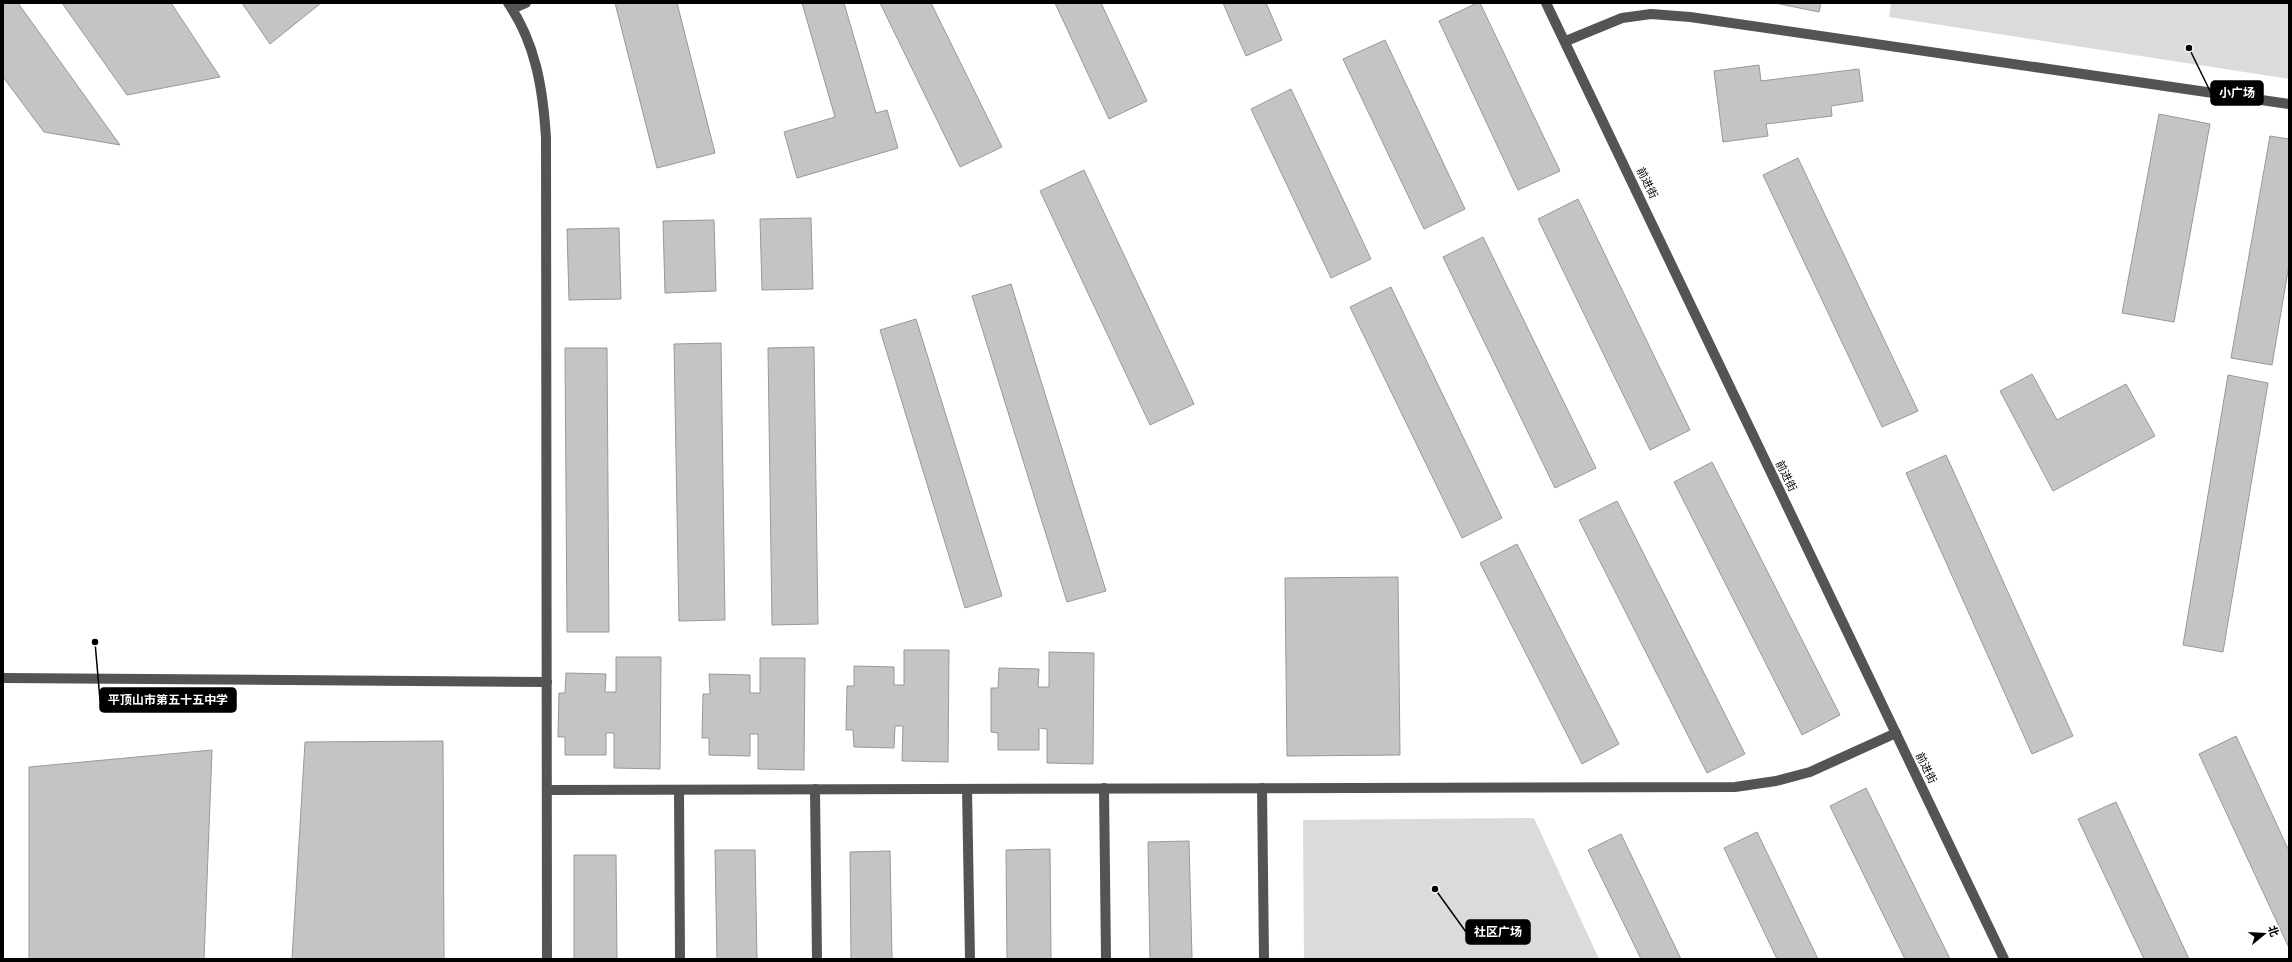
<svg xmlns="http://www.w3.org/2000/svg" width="2292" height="962" font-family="Signika,'Noto Sans SC',sans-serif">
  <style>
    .green { fill: #dbdbdb }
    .building { fill: #c4c4c4; stroke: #989898 }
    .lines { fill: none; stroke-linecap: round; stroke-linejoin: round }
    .minor { stroke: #545454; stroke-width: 10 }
    .labels { text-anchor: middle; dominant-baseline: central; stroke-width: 3.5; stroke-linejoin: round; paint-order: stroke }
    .street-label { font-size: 11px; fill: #000; stroke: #fff }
    .leader { fill: none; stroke: #000; stroke-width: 1.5 }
    .callout-dot { fill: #000; stroke: #fff; stroke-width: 1.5 }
    .callout { fill: #000; stroke: #000; stroke-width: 1.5 }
    .callout-label { font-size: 12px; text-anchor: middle; font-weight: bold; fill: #fff }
  </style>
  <rect width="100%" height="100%" fill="#fff"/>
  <g class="green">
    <polygon points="1891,3 2289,3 2289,79 1889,17"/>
    <polygon points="1534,818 1599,959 1304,959 1303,820"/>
  </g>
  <g class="building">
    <polygon points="3,3 18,3 120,145 44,132 3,77"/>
    <polygon points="62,3 171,3 220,77 127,95"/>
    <polygon points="242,3 321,3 270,44"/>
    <polygon points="615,3 677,3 715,153 657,168"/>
    <polygon points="802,3 844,3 876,113 887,110 898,148 797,178 784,132 835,117"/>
    <polygon points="880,3 931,3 1002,147 960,167"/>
    <polygon points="1055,3 1101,3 1147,101 1109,119"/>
    <polygon points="1223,3 1266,3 1282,40 1246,56"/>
    <polygon points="1477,3 1480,3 1560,171 1518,190 1439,21"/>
    <polygon points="1775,3 1821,3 1819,12"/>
    <polygon points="1385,40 1465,209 1424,229 1343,59"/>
    <polygon points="1759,65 1761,81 1859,69 1863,101 1831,106 1832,116 1766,124 1768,136 1723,142 1714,71"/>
    <polygon points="1291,89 1371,259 1331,278 1251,109"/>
    <polygon points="2159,114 2210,124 2174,322 2122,313"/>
    <polygon points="2270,136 2289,139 2289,265 2272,365 2231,358"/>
    <polygon points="1798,158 1918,411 1882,427 1763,175"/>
    <polygon points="1084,170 1194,404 1150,425 1040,191"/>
    <polygon points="1578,199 1690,430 1650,450 1538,219"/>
    <polygon points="811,218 813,289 762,290 760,219"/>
    <polygon points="714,220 716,291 665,293 663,221"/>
    <polygon points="619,228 621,299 569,300 567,229"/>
    <polygon points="1483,237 1596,468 1555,488 1443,257"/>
    <polygon points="1011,284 1106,591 1067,602 972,296"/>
    <polygon points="1391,287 1502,518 1462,538 1350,307"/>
    <polygon points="916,319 1002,596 965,608 880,330"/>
    <polygon points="721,343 725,620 679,621 674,344"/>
    <polygon points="814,347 818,624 772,625 768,348"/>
    <polygon points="565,348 607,348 609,632 567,632"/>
    <polygon points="2032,374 2057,420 2126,384 2155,436 2053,491 2000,391"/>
    <polygon points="2228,375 2268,383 2223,652 2183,645"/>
    <polygon points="1946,455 2073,736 2032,754 1906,473"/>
    <polygon points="1712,462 1840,715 1802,735 1674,482"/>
    <polygon points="1617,501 1745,754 1707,773 1579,520"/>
    <polygon points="1517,544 1619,744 1582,764 1480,563"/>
    <polygon points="1398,577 1400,755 1287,756 1285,578"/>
    <polygon points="904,650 949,650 948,762 902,761 903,726 895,726 894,748 854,747 853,730 846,730 847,686 854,686 854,666 894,667 894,685 904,685"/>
    <polygon points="1049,652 1094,653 1093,764 1047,763 1047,729 1039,728 1039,750 998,750 998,733 991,732 991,688 998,688 999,668 1039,669 1038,687 1049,687"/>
    <polygon points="616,657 661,657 660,769 614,768 614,733 606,733 606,755 565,755 565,737 558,737 559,693 565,693 566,673 606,674 605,692 616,692"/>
    <polygon points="760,658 805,658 804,770 758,769 758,734 750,734 750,756 709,755 709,738 702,738 703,694 710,694 709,674 750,675 750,693 760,693"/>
    <polygon points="2236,736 2289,851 2289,948 2199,754"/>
    <polygon points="443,741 444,959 292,959 305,742"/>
    <polygon points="212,750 204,959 29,959 29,767"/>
    <polygon points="1866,788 1950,959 1905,959 1830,806"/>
    <polygon points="2116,802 2189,959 2144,959 2078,819"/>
    <polygon points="1757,832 1818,959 1777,959 1724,848"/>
    <polygon points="1621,834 1681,959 1641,959 1588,850"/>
    <polygon points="1189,841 1192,959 1150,959 1148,842"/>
    <polygon points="1050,849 1051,959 1007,959 1006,850"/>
    <polygon points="715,850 755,850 757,959 717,959"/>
    <polygon points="890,851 892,959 851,959 850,852"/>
    <polygon points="574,855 616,855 617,959 574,959"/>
  </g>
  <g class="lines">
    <g class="minor">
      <path d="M508 3C536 43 543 90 546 138L547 959"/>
      <polyline points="1546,3 2004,959"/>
      <polyline points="512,9 526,3"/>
      <polyline points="1566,41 1622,18 1651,14 1690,17 2289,104"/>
      <polyline points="3,678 547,682"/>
      <polyline points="1104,788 1106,959"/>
      <polyline points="1262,788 1264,959"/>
      <polyline points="815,789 817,959"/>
      <polyline points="967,789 970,959"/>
      <polyline points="547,790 1735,787 1776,781 1810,772 1896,733"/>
      <polyline points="679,790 680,959"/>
    </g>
  </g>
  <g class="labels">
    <g class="street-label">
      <text transform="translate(1647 183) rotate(64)">前进街</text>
      <text transform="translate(1786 476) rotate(64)">前进街</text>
      <text transform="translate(1926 768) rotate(64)">前进街</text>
    </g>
  </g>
  <path class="leader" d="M2189 48L2211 93M95 642L100 700M1435 889L1466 932"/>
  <g class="callout-dot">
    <circle cx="2189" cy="48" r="4"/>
    <circle cx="95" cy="642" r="4"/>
    <circle cx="1435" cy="889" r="4"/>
  </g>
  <g class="callout">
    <rect x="2211" y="81" width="52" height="24" rx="4"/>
    <rect x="100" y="688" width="136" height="24" rx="4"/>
    <rect x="1466" y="920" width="64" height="24" rx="4"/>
  </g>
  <g class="callout-label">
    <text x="2237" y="97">小广场</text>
    <text x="168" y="704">平顶山市第五十五中学</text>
    <text x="1498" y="936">社区广场</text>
  </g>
  <rect width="2292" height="962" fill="none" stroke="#000000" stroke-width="8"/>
  <g transform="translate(2264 934) rotate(72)" stroke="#ffffff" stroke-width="3" paint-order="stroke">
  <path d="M0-3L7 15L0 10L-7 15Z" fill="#000000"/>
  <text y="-6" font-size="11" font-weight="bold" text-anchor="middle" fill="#000000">北</text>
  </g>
</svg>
